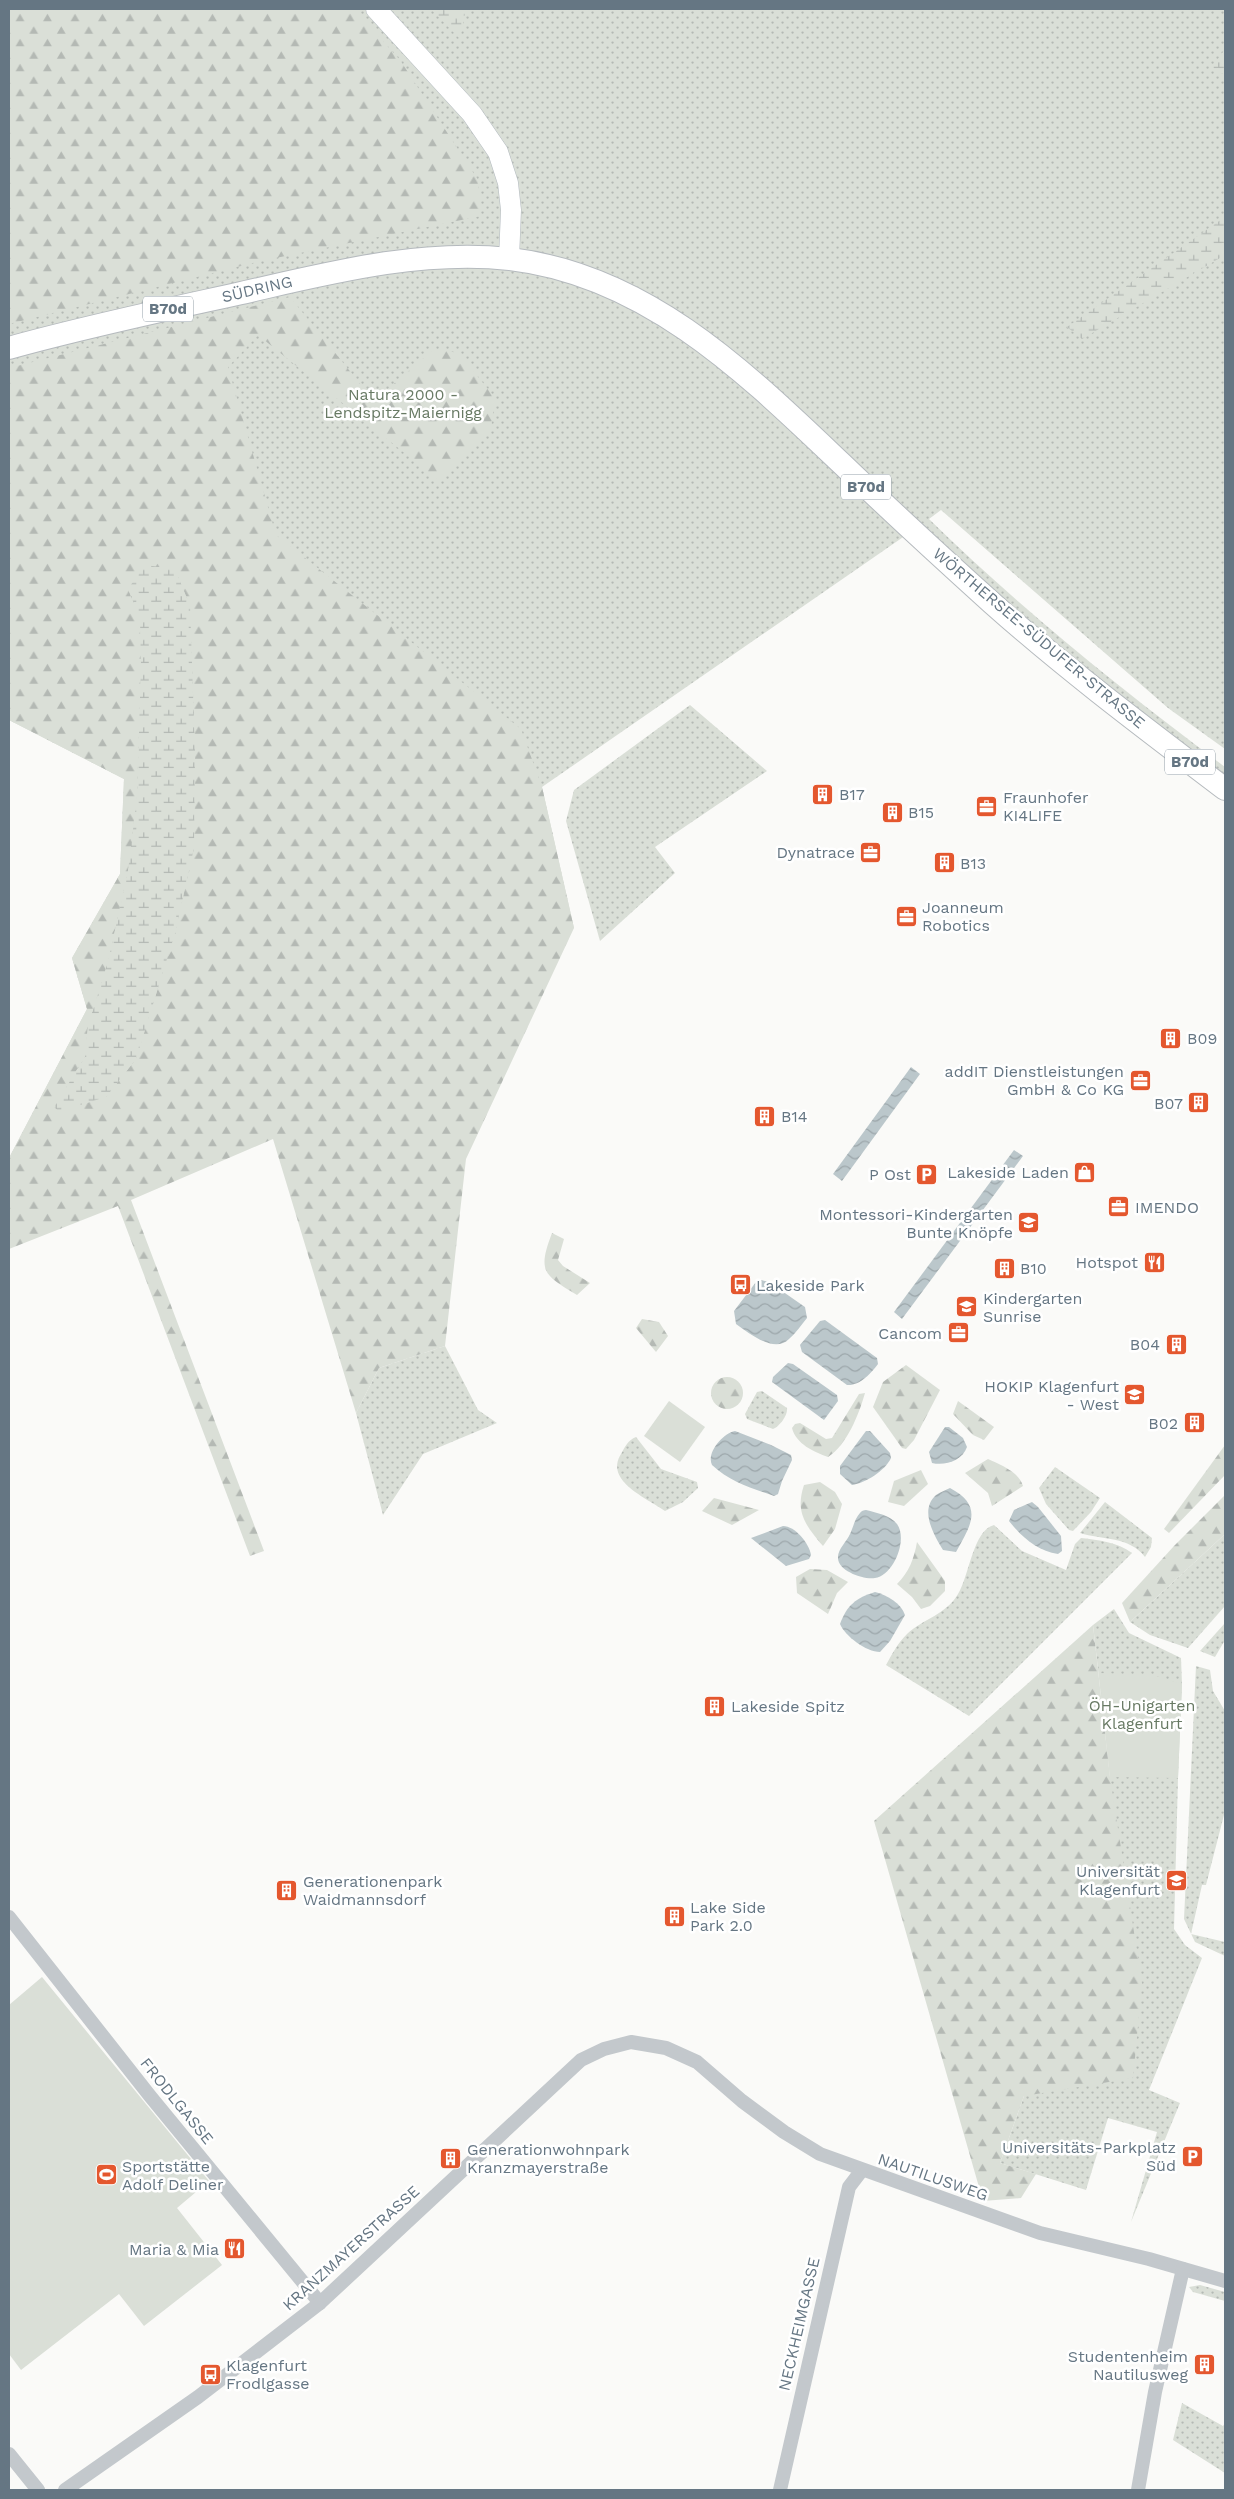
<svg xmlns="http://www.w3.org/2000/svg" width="1234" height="2499" font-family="'Work Sans',sans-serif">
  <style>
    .grass { fill: url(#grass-dots) }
    .forest { fill: url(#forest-firs); fill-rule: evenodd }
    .wetland { fill: url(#wetland-marsh) }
    .garden { fill: #dadfd7 }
    .water { fill: url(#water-waves) }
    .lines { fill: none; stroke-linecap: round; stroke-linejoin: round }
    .secondary-casing { stroke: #b3babf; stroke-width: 21 }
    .primary-casing { stroke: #b5babe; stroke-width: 24 }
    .street { stroke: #c3c8cc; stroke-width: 14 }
    .secondary { stroke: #fff; stroke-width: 20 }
    .primary { stroke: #fff; stroke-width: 22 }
    .labels { text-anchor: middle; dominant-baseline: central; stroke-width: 5; stroke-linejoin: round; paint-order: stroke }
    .shield { fill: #fff; stroke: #939fa8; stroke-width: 1 }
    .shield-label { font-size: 15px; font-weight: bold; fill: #657683 }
    .street-label { font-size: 16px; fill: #657683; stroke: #fff }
    .park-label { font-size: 16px; fill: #687a64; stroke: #fff }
    .poi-label { font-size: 16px; fill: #657683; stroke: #fff; text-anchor: start }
  </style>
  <defs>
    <pattern id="grass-dots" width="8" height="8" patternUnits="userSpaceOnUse" patternTransform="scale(1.25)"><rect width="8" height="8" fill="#dadfd7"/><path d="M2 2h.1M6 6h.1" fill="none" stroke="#b4b9b4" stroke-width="1.8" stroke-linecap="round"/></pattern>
    <pattern id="forest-firs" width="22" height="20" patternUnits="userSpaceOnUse" patternTransform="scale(1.25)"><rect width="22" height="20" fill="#dadfd7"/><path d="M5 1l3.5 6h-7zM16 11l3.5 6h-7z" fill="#b4b9b4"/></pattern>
    <pattern id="wetland-marsh" width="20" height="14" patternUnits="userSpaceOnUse" patternTransform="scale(1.25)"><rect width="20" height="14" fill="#dadfd7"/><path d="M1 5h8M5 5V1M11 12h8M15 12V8" fill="none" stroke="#b4b9b4"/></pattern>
    <pattern id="water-waves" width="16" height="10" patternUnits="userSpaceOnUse" patternTransform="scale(1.25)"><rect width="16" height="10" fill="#bbc7cb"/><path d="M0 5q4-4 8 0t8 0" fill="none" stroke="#9ca6aa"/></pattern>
  </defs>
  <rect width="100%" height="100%" fill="#fafaf8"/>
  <g class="grass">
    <path d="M9 9H1225V749L1168 708 941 510 929 519C1021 609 1122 690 1225 767V775C1119 698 1018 614 922 524L542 787 574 928 9 1158 87 1009 72 958 120 874 124 779 9 720Z"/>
    <polygon points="690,705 767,771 655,847 675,873 600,941 566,821 574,790"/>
    <polygon points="445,1346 478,1410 497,1423 423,1454 383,1515 356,1413 379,1368"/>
    <path d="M762 1391 787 1408C788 1415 780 1426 773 1429L747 1419 745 1414 757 1392Z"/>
    <path d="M636 1437 661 1469 697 1482 698 1488 683 1502 665 1511C647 1498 604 1481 621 1454 625 1447 628 1440 636 1437Z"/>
    <polygon points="1055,1467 1100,1498 1091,1512 1073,1531 1069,1530 1046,1504 1039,1488"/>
    <path d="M1105 1502 1152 1538 1151 1547 1145 1557C1129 1536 1102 1540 1080 1533Z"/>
    <path d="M994 1525 1022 1551 1066 1570 1075 1544 1081 1538C1099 1540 1117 1542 1132 1553L969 1716 886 1665C892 1654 898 1643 907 1634 923 1619 947 1614 958 1594 969 1577 973 1530 994 1525Z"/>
    <polygon points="1225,1534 1225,1606 1188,1648 1150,1635 1130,1622"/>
    <polygon points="1114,1609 1129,1633 1181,1658 1182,1684 1178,1778 1174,1929 1185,1945 1202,1958 1149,2090 1180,2103 1131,2222 1157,2132 1108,2118 1086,2190 1000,2163 1024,2096 1110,1777 1093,1625"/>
    <polygon points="1225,1623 1225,1640 1215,1657 1200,1651"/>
    <polygon points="1196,1666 1210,1670 1213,1691 1225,1711 1225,1811 1206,1885 1202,1885 1191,1934 1225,1942 1225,1956 1195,1942 1184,1919"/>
    <polygon points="1200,2285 1225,2292 1225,2301 1193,2292 1189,2287"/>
    <polygon points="1182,2403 1223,2426 1225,2423 1225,2473 1173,2440"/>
  </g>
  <g class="forest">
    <polygon points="9,9 354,9 400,60 478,180 481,216 261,261 9,324"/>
    <path d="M290 297 374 401 434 349 459 353 495 398 491 428 438 480 258 335 228 367 276 535 521 729 542 787 574 928 466 1159 445 1346 379 1368 356 1413 273 1139 131 1200 264 1551 250 1556 118 1206 9 1249V1158L87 1009 72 958 120 874 124 779 9 720V368ZM175 569 190 606 195 752 194 848 175 933 136 1059 106 1097 76 1106 65 1088 85 1057 88 1026 108 962 128 871 137 797 141 665 140 618 128 589Z"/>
    <path d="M552 1233 564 1239 558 1260 563 1266 590 1283 577 1295C544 1275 537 1272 552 1233Z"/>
    <polygon points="642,1319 659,1322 668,1336 656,1352 636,1328"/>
    <polygon points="906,1365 940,1390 914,1440 906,1449 902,1448 873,1407 883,1382"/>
    <circle cx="727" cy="1393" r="16"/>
    <path d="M865 1393C859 1414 847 1445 828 1457 814 1452 796 1444 792 1428L795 1424 800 1423 826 1439 832 1438 859 1394Z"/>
    <polygon points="958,1401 994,1427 984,1440 973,1435 953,1414"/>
    <polygon points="1225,1445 1225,1475 1169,1533 1164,1529"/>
    <path d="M988 1459C1001 1465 1019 1472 1023 1486L992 1506 988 1493 965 1473Z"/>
    <polygon points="921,1470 928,1484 904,1506 888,1502 894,1481"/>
    <path d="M820 1482 835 1492 842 1504 835 1529 823 1546C805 1525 795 1512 804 1485Z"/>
    <polygon points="1225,1495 1225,1534 1130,1622 1122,1603 1174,1546"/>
    <polygon points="714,1498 759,1510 732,1525 702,1511"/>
    <path d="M917 1542 945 1581V1591L930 1606 921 1609 912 1597 897 1584C909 1572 914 1559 917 1542Z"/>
    <polygon points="810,1569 827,1570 848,1582 837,1593 828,1614 797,1593 796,1577"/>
    <polygon points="1093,1625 1110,1777 1142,1984 1133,2078 1024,2096 1000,2163 1036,2174 1021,2198 983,2201 874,1821"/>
  </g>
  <g class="wetland">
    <polygon points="431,9 466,9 460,39"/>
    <polygon points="1225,49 1225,75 1212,68"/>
    <polygon points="1225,217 1225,255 1082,339 1067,327"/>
    <polygon points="145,565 175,569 190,606 195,752 194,848 175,933 136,1059 106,1097 77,1106 63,1115 54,1107 85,1057 88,1026 108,962 128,871 137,797 141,665 140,618 128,589"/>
  </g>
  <g class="garden">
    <polygon points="669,1401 705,1427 680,1462 644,1436"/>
    <polygon points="1099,1673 1153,1675 1182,1684 1178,1778 1110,1777"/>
    <polygon points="42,1977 209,2181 177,2208 222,2265 144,2326 119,2294 21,2370 9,2354 9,2005"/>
  </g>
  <g class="water">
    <polygon points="911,1067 920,1074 842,1181 833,1174"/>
    <polygon points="1014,1150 1023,1156 902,1319 894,1312"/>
    <path d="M761 1280 769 1282 805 1307 807 1318C801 1325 796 1333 789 1339 774 1354 749 1333 736 1324L734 1311 756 1282Z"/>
    <path d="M825 1320 877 1358 878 1364C871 1373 860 1386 847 1385L802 1352 800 1345 820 1321Z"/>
    <polygon points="788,1363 793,1364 837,1395 838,1401 824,1420 772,1382 773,1377"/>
    <path d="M945 1427H949L963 1438 967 1447C962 1461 945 1466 932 1463L929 1452Z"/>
    <path d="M735 1431 771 1445 791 1455 792 1460 782 1481 778 1494 774 1496C751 1488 730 1482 712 1465 706 1453 723 1433 735 1431Z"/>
    <path d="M866 1431H870L890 1453 891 1458C885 1471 865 1483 852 1485L840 1474V1466Z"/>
    <path d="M950 1488C984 1506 971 1525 956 1552L943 1550C934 1535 919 1510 936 1495 940 1492 946 1490 950 1488Z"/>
    <path d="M1032 1502 1038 1507 1061 1536 1062 1551 1058 1554C1037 1551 1021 1536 1009 1521L1014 1510Z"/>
    <path d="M866 1510C877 1513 890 1515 897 1524 908 1539 894 1575 875 1578 864 1580 837 1571 838 1557 838 1549 847 1541 850 1534 853 1528 855 1518 860 1513 861 1511 864 1510 866 1510Z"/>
    <path d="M783 1526C795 1526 809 1543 811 1555L809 1559 786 1566 751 1538Z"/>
    <path d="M875 1592C887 1595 901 1603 905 1615L890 1641 880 1652C866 1652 845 1636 840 1624 847 1605 856 1598 875 1592Z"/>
  </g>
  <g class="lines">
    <defs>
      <polyline id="secondary" points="376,9 472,114 498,152 508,183 511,210 509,259"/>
      <path id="primary" d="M9 348C84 327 160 311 237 294 325 274 419 249 510 259 647 275 746 373 841 463 891 511 941 557 992 603 1066 669 1146 729 1225 789"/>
    </defs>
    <use href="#secondary" class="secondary-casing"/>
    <use href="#primary" class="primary-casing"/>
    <g class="street">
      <polyline points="9,1917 150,2096 320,2303"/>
      <polyline points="9,2454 38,2490"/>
      <polyline points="65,2490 198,2397 320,2303 581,2060 604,2049 631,2042 666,2048 697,2062 742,2101 784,2132 820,2154 1040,2233 1149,2259 1225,2281"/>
      <polyline points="780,2490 849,2187 862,2170"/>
      <polyline points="1138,2490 1155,2392 1183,2269"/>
    </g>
    <use href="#secondary" class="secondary"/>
    <use href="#primary" class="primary"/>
  </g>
  <defs>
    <symbol id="building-square" viewBox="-11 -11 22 22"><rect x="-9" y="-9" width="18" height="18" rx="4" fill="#e4572e" stroke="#fff"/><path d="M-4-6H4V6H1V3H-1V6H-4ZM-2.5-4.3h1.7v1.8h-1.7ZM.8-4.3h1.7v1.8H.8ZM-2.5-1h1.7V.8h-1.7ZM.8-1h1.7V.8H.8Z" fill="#fff"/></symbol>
    <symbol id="office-square" viewBox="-11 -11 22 22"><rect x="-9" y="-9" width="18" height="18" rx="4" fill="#e4572e" stroke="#fff"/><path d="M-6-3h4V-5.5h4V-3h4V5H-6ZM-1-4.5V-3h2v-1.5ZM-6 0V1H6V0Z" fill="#fff"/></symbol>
    <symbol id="shop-square" viewBox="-11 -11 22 22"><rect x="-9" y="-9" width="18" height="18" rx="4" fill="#e4572e" stroke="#fff"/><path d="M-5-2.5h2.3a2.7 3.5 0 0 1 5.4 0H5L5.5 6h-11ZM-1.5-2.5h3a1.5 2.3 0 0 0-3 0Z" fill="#fff"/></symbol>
    <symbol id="parking-square" viewBox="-11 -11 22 22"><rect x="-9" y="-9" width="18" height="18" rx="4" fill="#e4572e" stroke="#fff"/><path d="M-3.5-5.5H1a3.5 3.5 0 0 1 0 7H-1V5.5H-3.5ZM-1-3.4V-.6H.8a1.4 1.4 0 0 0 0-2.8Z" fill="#fff"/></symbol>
    <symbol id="school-square" viewBox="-11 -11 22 22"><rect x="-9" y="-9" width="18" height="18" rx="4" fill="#e4572e" stroke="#fff"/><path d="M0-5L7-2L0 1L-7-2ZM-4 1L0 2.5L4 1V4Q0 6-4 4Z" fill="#fff"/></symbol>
    <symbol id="restaurant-square" viewBox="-11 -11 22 22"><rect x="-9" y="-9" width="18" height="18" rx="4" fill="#e4572e" stroke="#fff"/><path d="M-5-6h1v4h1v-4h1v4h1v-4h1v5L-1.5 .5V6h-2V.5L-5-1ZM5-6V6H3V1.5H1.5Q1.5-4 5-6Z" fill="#fff"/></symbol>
    <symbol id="bus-square" viewBox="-11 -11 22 22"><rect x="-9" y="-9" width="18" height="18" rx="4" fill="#e4572e" stroke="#fff"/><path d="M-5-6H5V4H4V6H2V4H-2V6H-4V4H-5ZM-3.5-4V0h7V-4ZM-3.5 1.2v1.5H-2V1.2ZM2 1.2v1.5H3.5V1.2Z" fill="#fff"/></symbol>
    <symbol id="university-square" viewBox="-11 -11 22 22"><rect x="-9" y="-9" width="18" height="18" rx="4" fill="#e4572e" stroke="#fff"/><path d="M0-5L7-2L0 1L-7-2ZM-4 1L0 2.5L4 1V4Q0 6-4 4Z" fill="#fff"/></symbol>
    <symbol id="stadium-square" viewBox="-11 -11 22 22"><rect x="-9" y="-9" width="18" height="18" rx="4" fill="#e4572e" stroke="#fff"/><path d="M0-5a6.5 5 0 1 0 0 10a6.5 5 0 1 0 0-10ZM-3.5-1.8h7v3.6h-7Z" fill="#fff"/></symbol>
  </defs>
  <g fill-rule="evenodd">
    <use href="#building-square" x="810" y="782" width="25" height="25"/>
    <use href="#office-square" x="974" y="794" width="25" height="25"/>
    <use href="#building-square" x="880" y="800" width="25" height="25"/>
    <use href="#office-square" x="858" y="840" width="25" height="25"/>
    <use href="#building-square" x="932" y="850" width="25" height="25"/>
    <use href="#office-square" x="894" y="904" width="25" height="25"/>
    <use href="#building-square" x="1158" y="1026" width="25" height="25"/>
    <use href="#office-square" x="1128" y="1068" width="25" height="25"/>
    <use href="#building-square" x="1186" y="1090" width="25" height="25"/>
    <use href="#building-square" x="752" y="1104" width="25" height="25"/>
    <use href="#shop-square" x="1072" y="1160" width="25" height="25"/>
    <use href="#parking-square" x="914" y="1162" width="25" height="25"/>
    <use href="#office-square" x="1106" y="1194" width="25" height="25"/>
    <use href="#school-square" x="1016" y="1210" width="25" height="25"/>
    <use href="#restaurant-square" x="1142" y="1250" width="25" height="25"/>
    <use href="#building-square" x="992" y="1256" width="25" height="25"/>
    <use href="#bus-square" x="728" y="1272" width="25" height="25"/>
    <use href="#school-square" x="954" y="1294" width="25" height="25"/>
    <use href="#office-square" x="946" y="1320" width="25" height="25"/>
    <use href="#building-square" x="1164" y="1332" width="25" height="25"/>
    <use href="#school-square" x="1122" y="1382" width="25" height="25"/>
    <use href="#building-square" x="1182" y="1410" width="25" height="25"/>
    <use href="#building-square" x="702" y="1694" width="25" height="25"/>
    <use href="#university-square" x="1164" y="1868" width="25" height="25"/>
    <use href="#building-square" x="274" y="1878" width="25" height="25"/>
    <use href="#building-square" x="662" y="1904" width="25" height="25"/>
    <use href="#parking-square" x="1180" y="2144" width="25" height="25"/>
    <use href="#building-square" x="438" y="2146" width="25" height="25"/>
    <use href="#stadium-square" x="94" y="2162" width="25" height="25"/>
    <use href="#restaurant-square" x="222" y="2236" width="25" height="25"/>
    <use href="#building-square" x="1192" y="2352" width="25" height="25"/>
    <use href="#bus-square" x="198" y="2362" width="25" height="25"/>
  </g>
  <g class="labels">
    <g class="shield">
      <rect x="143" y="296.5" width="50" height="25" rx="4"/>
      <rect x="841" y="474.5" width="50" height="25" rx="4"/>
      <rect x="1165" y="749.5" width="50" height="25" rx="4"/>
    </g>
    <g class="shield-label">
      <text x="168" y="309">B70d</text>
      <text x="866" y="487">B70d</text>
      <text x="1190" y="762">B70d</text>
    </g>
    <g class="street-label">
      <text transform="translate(257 289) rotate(-13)">SÜDRING</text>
      <text transform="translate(1039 638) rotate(40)">WÖRTHERSEE-SÜDUFER-STRASSE</text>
      <text transform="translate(177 2101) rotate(51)">FRODLGASSE</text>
      <text transform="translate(933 2177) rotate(19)">NAUTILUSWEG</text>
      <text transform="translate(351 2248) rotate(-42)">KRANZMAYERSTRASSE</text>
      <text transform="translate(799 2324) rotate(-77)">NECKHEIMGASSE</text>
    </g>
    <g class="park-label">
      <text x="403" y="394">Natura 2000 -<tspan x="403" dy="18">Lendspitz-Maiernigg</tspan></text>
      <text x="1142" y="1705">ÖH-Unigarten<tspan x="1142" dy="18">Klagenfurt</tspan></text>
    </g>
    <g class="poi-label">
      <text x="839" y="794">B17</text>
      <text x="1003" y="797">Fraunhofer<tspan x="1003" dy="18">KI4LIFE</tspan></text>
      <text x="908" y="812">B15</text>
      <text x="855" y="852" text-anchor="end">Dynatrace</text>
      <text x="960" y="863">B13</text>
      <text x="922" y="907">Joanneum<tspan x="922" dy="18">Robotics</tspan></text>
      <text x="1187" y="1038">B09</text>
      <text x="1124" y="1071" text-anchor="end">addIT Dienstleistungen<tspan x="1124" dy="18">GmbH &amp; Co KG</tspan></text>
      <text x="1183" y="1103" text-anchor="end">B07</text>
      <text x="781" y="1116">B14</text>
      <text x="1069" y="1172" text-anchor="end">Lakeside Laden</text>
      <text x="911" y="1174" text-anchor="end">P Ost</text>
      <text x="1135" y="1207">IMENDO</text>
      <text x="1013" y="1214" text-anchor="end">Montessori-Kindergarten<tspan x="1013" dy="18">Bunte Knöpfe</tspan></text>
      <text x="1138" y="1262" text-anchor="end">Hotspot</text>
      <text x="1020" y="1268">B10</text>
      <text x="756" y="1285">Lakeside Park</text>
      <text x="983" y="1298">Kindergarten<tspan x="983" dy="18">Sunrise</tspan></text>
      <text x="942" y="1333" text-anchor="end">Cancom</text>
      <text x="1160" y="1344" text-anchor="end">B04</text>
      <text x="1119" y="1386" text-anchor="end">HOKIP Klagenfurt<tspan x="1119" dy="18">- West</tspan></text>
      <text x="1178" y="1423" text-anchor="end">B02</text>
      <text x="731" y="1706">Lakeside Spitz</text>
      <text x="1160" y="1871" text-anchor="end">Universität<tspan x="1160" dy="18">Klagenfurt</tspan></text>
      <text x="303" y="1881">Generationenpark<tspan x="303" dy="18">Waidmannsdorf</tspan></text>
      <text x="690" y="1907">Lake Side<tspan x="690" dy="18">Park 2.0</tspan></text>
      <text x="1176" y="2147" text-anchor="end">Universitäts-Parkplatz<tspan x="1176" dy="18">Süd</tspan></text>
      <text x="467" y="2149">Generationwohnpark<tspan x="467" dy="18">Kranzmayerstraße</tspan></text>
      <text x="122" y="2166">Sportstätte<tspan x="122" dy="18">Adolf Deliner</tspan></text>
      <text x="219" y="2249" text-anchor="end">Maria &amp; Mia</text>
      <text x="1188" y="2356" text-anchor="end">Studentenheim<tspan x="1188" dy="18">Nautilusweg</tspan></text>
      <text x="226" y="2365">Klagenfurt<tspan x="226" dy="18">Frodlgasse</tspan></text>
    </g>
  </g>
  <rect width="1234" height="2499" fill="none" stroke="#657683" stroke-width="20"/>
</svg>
